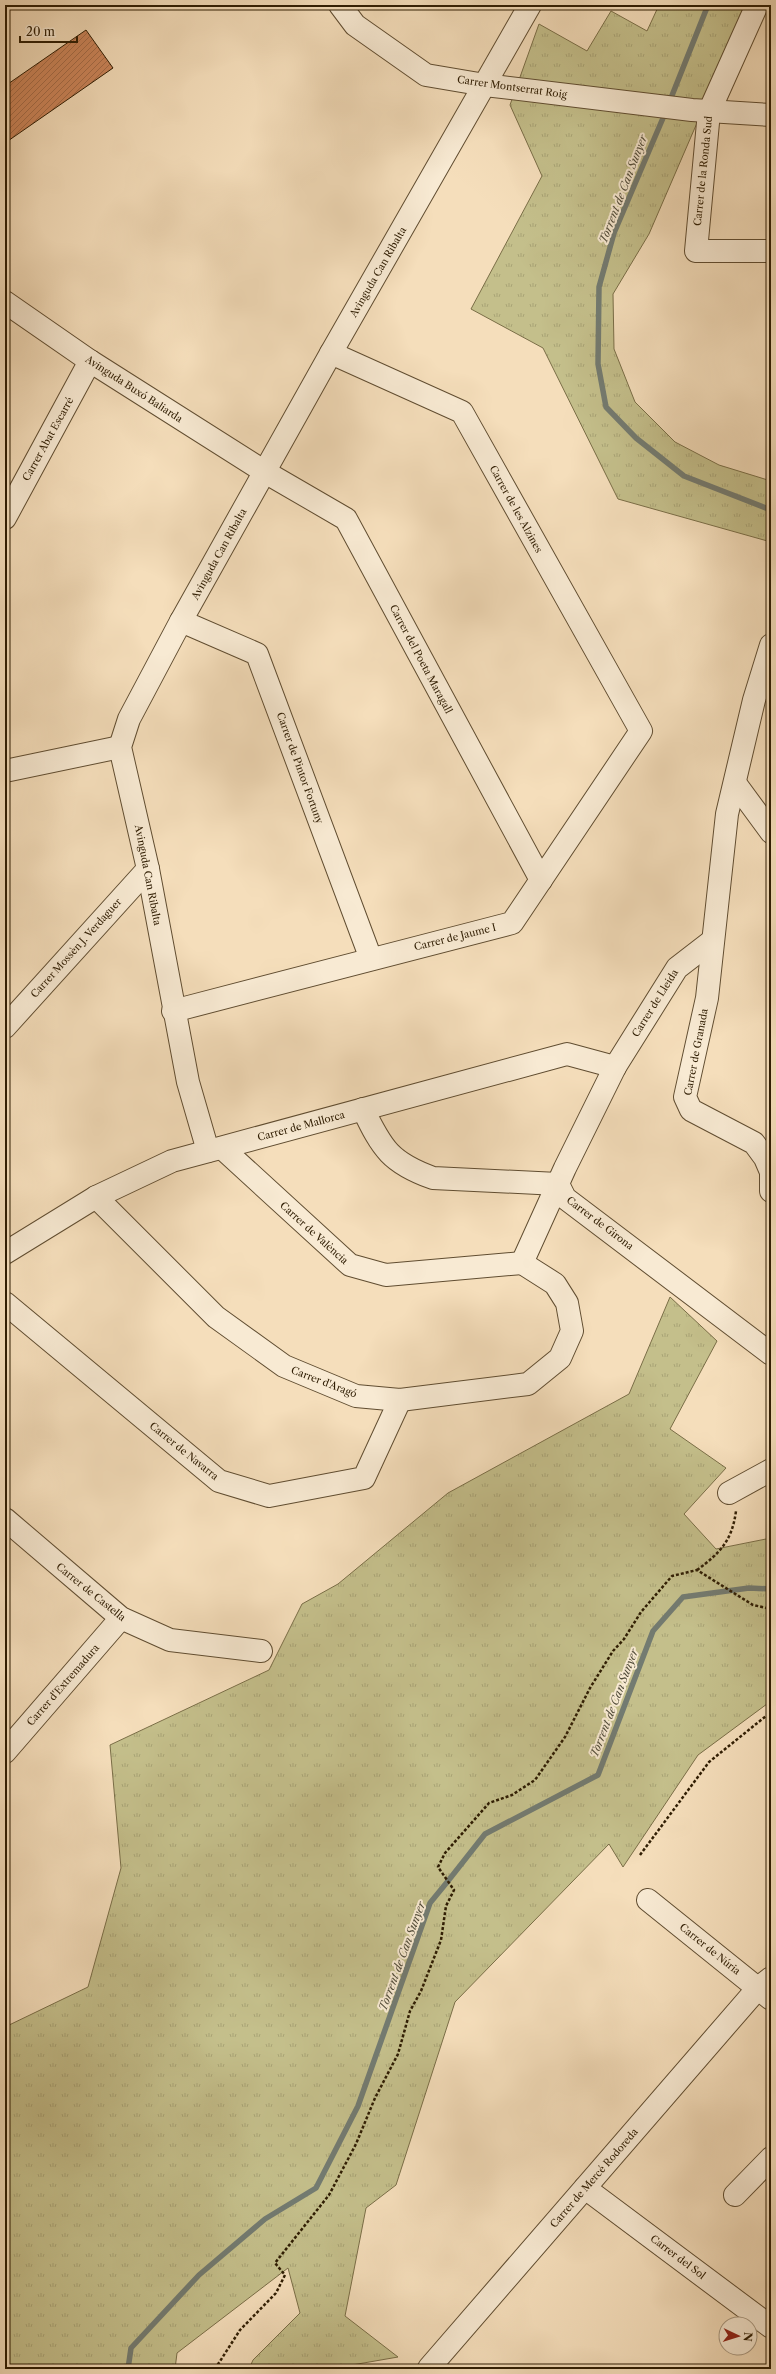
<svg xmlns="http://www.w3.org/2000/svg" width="776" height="2374" font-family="'Libre Caslon Text',serif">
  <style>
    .grass { fill: url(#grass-tufts); stroke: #7a6e47 }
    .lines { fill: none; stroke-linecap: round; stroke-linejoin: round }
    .stream { stroke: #737b71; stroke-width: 5.5 }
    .building { fill: url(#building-hatch); stroke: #2f1d03 }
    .minor-casing { stroke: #604d31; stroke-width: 24 }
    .path { stroke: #2f1d03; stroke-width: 2.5; stroke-dasharray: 3 2; stroke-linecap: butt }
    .minor { stroke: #f8ead3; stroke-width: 22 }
    .labels { text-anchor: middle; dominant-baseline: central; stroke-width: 4; stroke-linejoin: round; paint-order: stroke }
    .street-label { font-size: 10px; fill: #2f1d03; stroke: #f8ead3 }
    .water-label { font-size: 11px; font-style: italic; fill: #514c3a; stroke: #f8ead3 }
  </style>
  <defs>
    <pattern id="grass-tufts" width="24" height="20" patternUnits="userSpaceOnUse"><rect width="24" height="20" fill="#c4bf8b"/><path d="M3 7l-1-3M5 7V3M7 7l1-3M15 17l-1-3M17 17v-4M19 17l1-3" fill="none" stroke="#a9a476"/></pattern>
    <pattern id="building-hatch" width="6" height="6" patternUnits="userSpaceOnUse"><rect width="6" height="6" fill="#cb855a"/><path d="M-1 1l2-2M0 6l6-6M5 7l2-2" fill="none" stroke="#a56c48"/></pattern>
  </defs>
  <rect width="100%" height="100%" fill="#f5debb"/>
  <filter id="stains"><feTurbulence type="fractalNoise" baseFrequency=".005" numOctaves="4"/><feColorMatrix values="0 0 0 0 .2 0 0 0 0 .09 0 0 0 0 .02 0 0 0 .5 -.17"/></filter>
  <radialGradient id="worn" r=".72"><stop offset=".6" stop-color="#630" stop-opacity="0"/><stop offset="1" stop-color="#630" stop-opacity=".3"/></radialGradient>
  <g class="grass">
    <polygon points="659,5 748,5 649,234 613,294 614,349 635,402 675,442 719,465 771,481 771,542 618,499 543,348 471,309 542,176 510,105 539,24 587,51 611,11 647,31"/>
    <polygon points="670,1297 717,1341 670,1429 726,1468 684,1514 716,1549 771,1538 771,1701 698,1755 623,1867 609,1844 455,2002 396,2185 366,2208 345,2316 398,2357 329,2369 249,2369 253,2360 300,2313 288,2268 177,2353 175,2369 5,2369 5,2027 88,1987 121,1868 110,1745 269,1670 302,1604 338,1584 448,1493 629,1394"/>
  </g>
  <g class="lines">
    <g class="stream">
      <polyline points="669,103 708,5"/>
      <polyline points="666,111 614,233 599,287 598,364 606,407 636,438 684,476 771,510"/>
      <polyline points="128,2369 131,2348 199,2275 265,2219 316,2188 358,2106 430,1903 448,1881 485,1834 598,1775 653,1631 683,1597 749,1588 771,1589"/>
    </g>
  </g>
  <polygon class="building" points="86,30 113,68 5,143 5,86"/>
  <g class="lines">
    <defs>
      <g id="minor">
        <polyline points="340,5 355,25 426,75 485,85 692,110 771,115"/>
        <polyline points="757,5 709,112 696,251 771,251"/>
        <polyline points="5,302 90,361 265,472 346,519 541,880"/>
        <polyline points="5,518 90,361"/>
        <polyline points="181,621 257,654 371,959"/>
        <polyline points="771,645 754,700 727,814 707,998 685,1097 691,1110 754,1143 765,1158 771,1172 771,1191"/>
        <polyline points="5,771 120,747"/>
        <polyline points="735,783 771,832"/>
        <polyline points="173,1011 512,923 641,731 462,412 331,353"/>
        <polyline points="5,1027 148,869"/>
        <path d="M363 1109C382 1149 391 1163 433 1178L558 1184"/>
        <polyline points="222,1148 350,1265 386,1275 522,1263"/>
        <polyline points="208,1151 188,1082 148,869 120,747 129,719 181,621 331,353 530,5"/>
        <polyline points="558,1184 565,1198 771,1354"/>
        <polyline points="96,1197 216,1317 284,1366 356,1396 400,1400 528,1384 560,1358 572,1331 567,1303 555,1284 522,1263"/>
        <polyline points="5,1253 96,1197 172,1161 567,1054 615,1067"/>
        <polyline points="522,1263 565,1168 615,1067 677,968 712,941"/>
        <polyline points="5,1303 219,1481 269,1496 364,1478 400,1400"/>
        <polyline points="729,1493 771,1470"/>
        <polyline points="5,1519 121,1618 170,1640 261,1651"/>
        <polyline points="5,1752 121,1618"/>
        <polyline points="648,1900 771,1999"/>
        <polyline points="585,2188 771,2327"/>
        <polyline points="735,2195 771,2158"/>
        <polyline points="429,2368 758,1988 771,1978"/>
      </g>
    </defs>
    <use href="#minor" class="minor-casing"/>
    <g class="path">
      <path d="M697 1570C720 1553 732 1541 736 1511"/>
      <polyline points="640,1855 709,1762 771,1712"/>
      <polyline points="215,2369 240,2330 276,2293 285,2275 275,2263 329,2195 356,2144 375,2098 398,2054 410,2011 421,1991 441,1940 446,1906 454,1890 438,1867 445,1853 489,1803 512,1795 535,1780 565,1737 590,1688 613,1651 624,1639 641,1612 672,1576 697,1570 753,1605 771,1609"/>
    </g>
    <use href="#minor" class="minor"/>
  </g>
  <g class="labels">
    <g class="street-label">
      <text transform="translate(512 87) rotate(8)">Carrer Montserrat Roig</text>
      <text transform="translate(703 171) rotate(-84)">Carrer de la Ronda Sud</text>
      <text transform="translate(378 272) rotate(-60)">Avinguda Can Ribalta</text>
      <text transform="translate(134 389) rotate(33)">Avinguda Buxó Baliarda</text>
      <text transform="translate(48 439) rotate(-61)">Carrer Abat Escarré</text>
      <text transform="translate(516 509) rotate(61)">Carrer de les Alzines</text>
      <text transform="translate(219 554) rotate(-61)">Avinguda Can Ribalta</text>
      <text transform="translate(421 659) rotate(62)">Carrer del Poeta Maragall</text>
      <text transform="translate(300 768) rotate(70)">Carrer de Pintor Fortuny</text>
      <text transform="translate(148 875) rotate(79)">Avinguda Can Ribalta</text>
      <text transform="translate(455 937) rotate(-14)">Carrer de Jaume I</text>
      <text transform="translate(76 948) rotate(-48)">Carrer Mossèn J. Verdaguer</text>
      <text transform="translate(655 1003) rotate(-58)">Carrer de Lleida</text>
      <text transform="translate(696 1052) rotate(-79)">Carrer de Granada</text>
      <text transform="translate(301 1126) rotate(-15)">Carrer de Mallorca</text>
      <text transform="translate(600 1223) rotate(37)">Carrer de Girona</text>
      <text transform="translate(314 1233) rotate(42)">Carrer de València</text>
      <text transform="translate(324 1382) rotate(21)">Carrer d'Aragó</text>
      <text transform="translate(184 1451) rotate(39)">Carrer de Navarra</text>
      <text transform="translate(91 1592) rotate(39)">Carrer de Castella</text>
      <text transform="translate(63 1685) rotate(-49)">Carrer d'Extremadura</text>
      <text transform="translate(710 1949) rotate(39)">Carrer de Núria</text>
      <text transform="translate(594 2178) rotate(-49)">Carrer de Mercé Rodoreda</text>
      <text transform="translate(678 2257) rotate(37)">Carrer del Sol</text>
    </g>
    <g class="water-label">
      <text transform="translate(623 189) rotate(-69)">Torrent de Can Sunyer</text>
      <text transform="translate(614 1703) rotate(-69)">Torrent de Can Sunyer</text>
      <text transform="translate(402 1956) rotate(-70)">Torrent de Can Sunyer</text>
    </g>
  </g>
  <rect width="776" height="2374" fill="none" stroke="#f5debb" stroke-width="20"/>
  <rect x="6" y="6" width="764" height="2362" fill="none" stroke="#2f1d03" stroke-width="2"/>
  <rect x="10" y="10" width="756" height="2354" fill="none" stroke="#2f1d03"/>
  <g transform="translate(738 2336) rotate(94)"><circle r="19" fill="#f8ead3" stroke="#a89880"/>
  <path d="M0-3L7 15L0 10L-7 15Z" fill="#8f2418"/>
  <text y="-6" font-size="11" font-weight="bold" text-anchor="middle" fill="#2f1d03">N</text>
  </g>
  <path d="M20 36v6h57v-6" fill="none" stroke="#2f1d03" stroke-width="2"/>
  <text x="26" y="36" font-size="12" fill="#2f1d03" stroke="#f8ead3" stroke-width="3" paint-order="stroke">20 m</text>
  <rect width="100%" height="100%" filter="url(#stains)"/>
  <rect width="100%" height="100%" fill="url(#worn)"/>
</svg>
